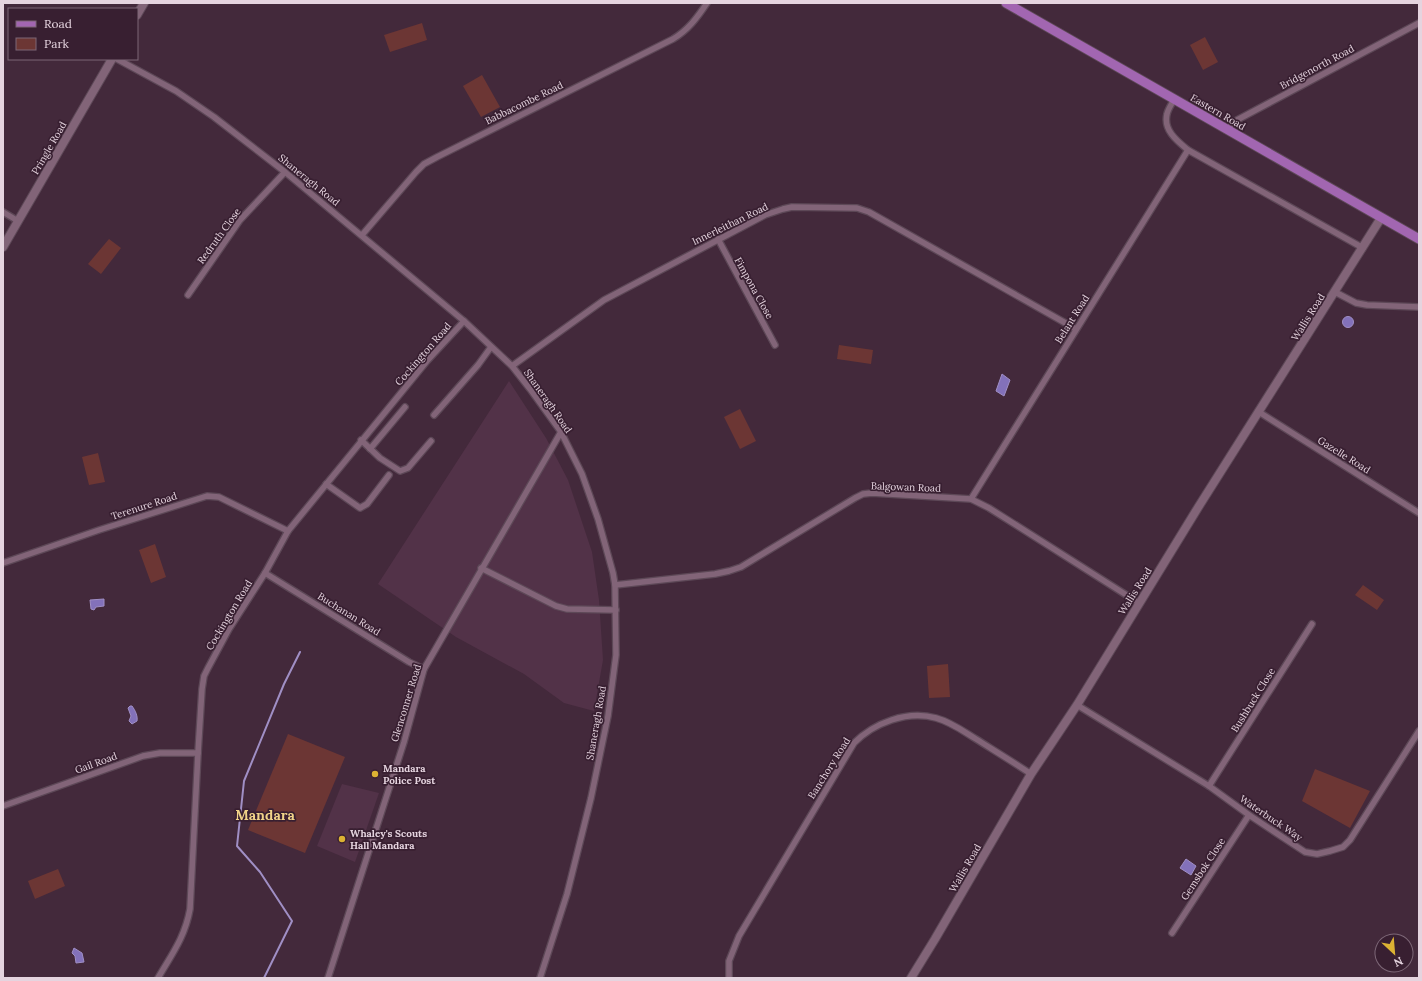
<svg xmlns="http://www.w3.org/2000/svg" width="1422" height="981" font-family="Lora,serif">
  <style>
    .built { fill: #523248 }
    .green { fill: #6c3634 }
    .water { fill: #8371ba; stroke: #a08fc5 }
    .lines { fill: none; stroke-linecap: round; stroke-linejoin: round }
    .stream { stroke: #a08fc5; stroke-width: 2 }
    .street-casing { stroke: #5d4857; stroke-width: 8 }
    .secondary-casing { stroke: #5d4857; stroke-width: 10 }
    .primary-casing { stroke: #5d4857; stroke-width: 11 }
    .street { stroke: #826478; stroke-width: 5.5 }
    .secondary { stroke: #826478; stroke-width: 8 }
    .primary { stroke: #a266b1; stroke-width: 9 }
    .poi-dot { fill: #dcb233; stroke: #381f31; stroke-width: 1.5 }
    .labels { text-anchor: middle; dominant-baseline: central; stroke-width: 3.5; stroke-linejoin: round; paint-order: stroke }
    .street-label { font-size: 10px; fill: #e5d4df; stroke: #381f31 }
    .poi-label { font-size: 10px; font-weight: bold; fill: #e5d4df; stroke: #381f31; text-anchor: start }
    .district-label { font-size: 14px; font-weight: bold; fill: #f1d489; stroke: #381f31 }
  </style>
  <rect width="100%" height="100%" fill="#43293b"/>
  <g class="built">
    <polygon points="509,381 546,438 568,480 592,552 599,600 603,660 594,711 564,703 524,674 456,637 378,584"/>
    <polygon points="342,784 379,793 355,862 317,846"/>
  </g>
  <g class="green">
    <polygon points="422,23 427,40 390,52 384,35"/>
    <polygon points="1205,37 1218,62 1203,70 1190,45"/>
    <polygon points="482,75 500,107 481,117 463,86"/>
    <polygon points="109,239 121,248 101,274 88,264"/>
    <polygon points="839,345 873,350 871,364 837,359"/>
    <polygon points="740,409 756,441 740,449 724,417"/>
    <polygon points="98,453 105,482 89,485 82,457"/>
    <polygon points="155,544 166,577 151,583 139,550"/>
    <polygon points="1363,585 1384,600 1377,610 1355,595"/>
    <polygon points="948,664 950,697 929,698 927,666"/>
    <polygon points="288,734 345,757 305,853 248,830"/>
    <polygon points="1315,769 1370,791 1350,828 1302,801"/>
    <polygon points="58,869 65,886 35,899 28,881"/>
  </g>
  <g class="water">
    <circle cx="1348" cy="322" r="5.5"/>
    <polygon points="1002,374 1010,380 1004,396 996,391"/>
    <polygon points="104,599 104,606 96,607 94,610 91,609 90,600"/>
    <path d="M130 706H132C135 710 138 716 137 721L132 724 129 721 131 716 128 708Z"/>
    <polygon points="1186,859 1196,866 1191,875 1180,868"/>
    <polygon points="74,948 82,953 84,962 76,963 75,956 72,953"/>
  </g>
  <g class="lines">
    <polyline class="stream" points="264,978 292,921 260,872 237,846 244,781 284,684 300,652"/>
    <defs>
      <g id="street">
        <polyline points="117,59 176,91 214,117 285,172 464,321 512,366 530,389 561,432 582,474 598,519 613,573 615,585 616,655 608,716 591,798 567,894 540,978"/>
        <path d="M1174 99C1172 104 1168 109 1167 114 1163 130 1177 141 1188 150L1363 248"/>
        <polyline points="1226,130 1237,120 1419,23"/>
        <polyline points="3,212 18,221"/>
        <path d="M362 235 416 172 424 164 437 157 673 39C688 30 697 18 707 3"/>
        <polyline points="718,239 775,345"/>
        <polyline points="1335,292 1356,303 1367,305 1419,307"/>
        <polyline points="188,295 240,220 285,172"/>
        <polyline points="512,366 604,300 765,215 783,209 792,207 857,208 869,212 1076,329"/>
        <polyline points="1259,412 1419,513"/>
        <polyline points="434,415 478,365 491,347"/>
        <polyline points="361,440 380,458 400,471 408,468 431,441"/>
        <polyline points="370,449 405,407"/>
        <polyline points="326,484 360,508 367,504 389,475"/>
        <polyline points="971,499 1188,150"/>
        <polyline points="3,563 99,530 207,496 219,497 288,531"/>
        <polyline points="481,568 556,606 567,609 616,610"/>
        <polyline points="265,573 409,662 424,669"/>
        <polyline points="615,585 715,574 729,571 741,567 855,498 863,494 872,493 971,499 989,508 1139,603"/>
        <polyline points="1077,705 1209,786 1249,815 1305,852 1317,854 1330,851 1343,847 1350,840 1419,731"/>
        <polyline points="1209,786 1312,624"/>
        <polyline points="3,806 143,756 160,753 198,753"/>
        <polyline points="1172,933 1249,815"/>
        <path d="M158 978C172 954 185 937 190 909L198 753 202 689 204 676 208 668 229 629 265 573 288 531 427 361 464 321"/>
        <polyline points="328,978 404,742 424,669 561,432"/>
        <path d="M729 978V961L739 936 854 743C874 723 907 710 936 718 951 722 963 731 976 739 995 751 1013 762 1031 774"/>
      </g>
      <g id="secondary">
        <polyline points="137,15 144,3"/>
        <polyline points="3,247 112,59"/>
        <polyline points="911,978 935,939 1031,774 1077,705 1199,506 1381,218"/>
      </g>
      <polyline id="primary" points="1006,3 1419,239"/>
    </defs>
    <use href="#street" class="street-casing"/>
    <use href="#secondary" class="secondary-casing"/>
    <use href="#primary" class="primary-casing"/>
    <use href="#street" class="street"/>
    <use href="#secondary" class="secondary"/>
    <use href="#primary" class="primary"/>
  </g>
  <g class="poi-dot">
    <circle cx="375" cy="774" r="4"/>
    <circle cx="342" cy="839" r="4"/>
  </g>
  <g class="labels">
    <g class="street-label">
      <text transform="translate(1317 67) rotate(-28)">Bridgenorth Road</text>
      <text transform="translate(524 103) rotate(-26)">Babbacombe Road</text>
      <text transform="translate(1218 112) rotate(30)">Eastern Road</text>
      <text transform="translate(49 148) rotate(-60)">Pringle Road</text>
      <text transform="translate(309 180) rotate(39)">Shaneragh Road</text>
      <text transform="translate(730 224) rotate(-26)">Innerleithan Road</text>
      <text transform="translate(219 236) rotate(-54)">Redruth Close</text>
      <text transform="translate(754 288) rotate(61)">Fimpona Close</text>
      <text transform="translate(1308 317) rotate(-58)">Wallis Road</text>
      <text transform="translate(1072 319) rotate(-58)">Belant Road</text>
      <text transform="translate(423 354) rotate(-49)">Cockington Road</text>
      <text transform="translate(548 401) rotate(55)">Shaneragh Road</text>
      <text transform="translate(1344 455) rotate(32)">Gazelle Road</text>
      <text transform="translate(906 487) rotate(2)">Balgowan Road</text>
      <text transform="translate(144 506) rotate(-18)">Terenure Road</text>
      <text transform="translate(1135 591) rotate(-58)">Wallis Road</text>
      <text transform="translate(349 614) rotate(32)">Buchanan Road</text>
      <text transform="translate(229 615) rotate(-59)">Cockington Road</text>
      <text transform="translate(1253 700) rotate(-58)">Bushbuck Close</text>
      <text transform="translate(406 703) rotate(-73)">Glenconner Road</text>
      <text transform="translate(596 723) rotate(-80)">Shaneragh Road</text>
      <text transform="translate(96 763) rotate(-20)">Gail Road</text>
      <text transform="translate(829 768) rotate(-58)">Banchory Road</text>
      <text transform="translate(1271 818) rotate(34)">Waterbuck Way</text>
      <text transform="translate(965 868) rotate(-60)">Wallis Road</text>
      <text transform="translate(1203 869) rotate(-57)">Gemsbok Close</text>
    </g>
    <g class="poi-label">
      <text x="383" y="768">Mandara<tspan x="383" dy="12">Police Post</tspan></text>
      <text x="350" y="833">Whaley's Scouts<tspan x="350" dy="12">Hall Mandara</tspan></text>
    </g>
    <g class="district-label">
      <text x="265" y="815">Mandara</text>
    </g>
  </g>
  <rect width="1422" height="981" fill="none" stroke="#e5d4df" stroke-width="8"/>
  <rect x="8" y="8" width="130" height="52" fill="#381f31" stroke="#7d6777"/>
  <rect x="16" y="21" width="20" height="6" fill="#a266b1" stroke="#7d6777"/>
  <text x="44" y="28" font-size="12" fill="#e5d4df">Road</text>
  <rect x="16" y="38" width="20" height="12" fill="#6c3634" stroke="#7d6777"/>
  <text x="44" y="48" font-size="12" fill="#e5d4df">Park</text>
  <g transform="translate(1394 953) rotate(154)"><circle r="19" fill="#381f31" stroke="#7d6777"/>
  <path d="M0-3L7 15L0 10L-7 15Z" fill="#dcb233"/>
  <text y="-6" font-size="11" font-weight="bold" text-anchor="middle" fill="#e5d4df">N</text>
  </g>
</svg>
